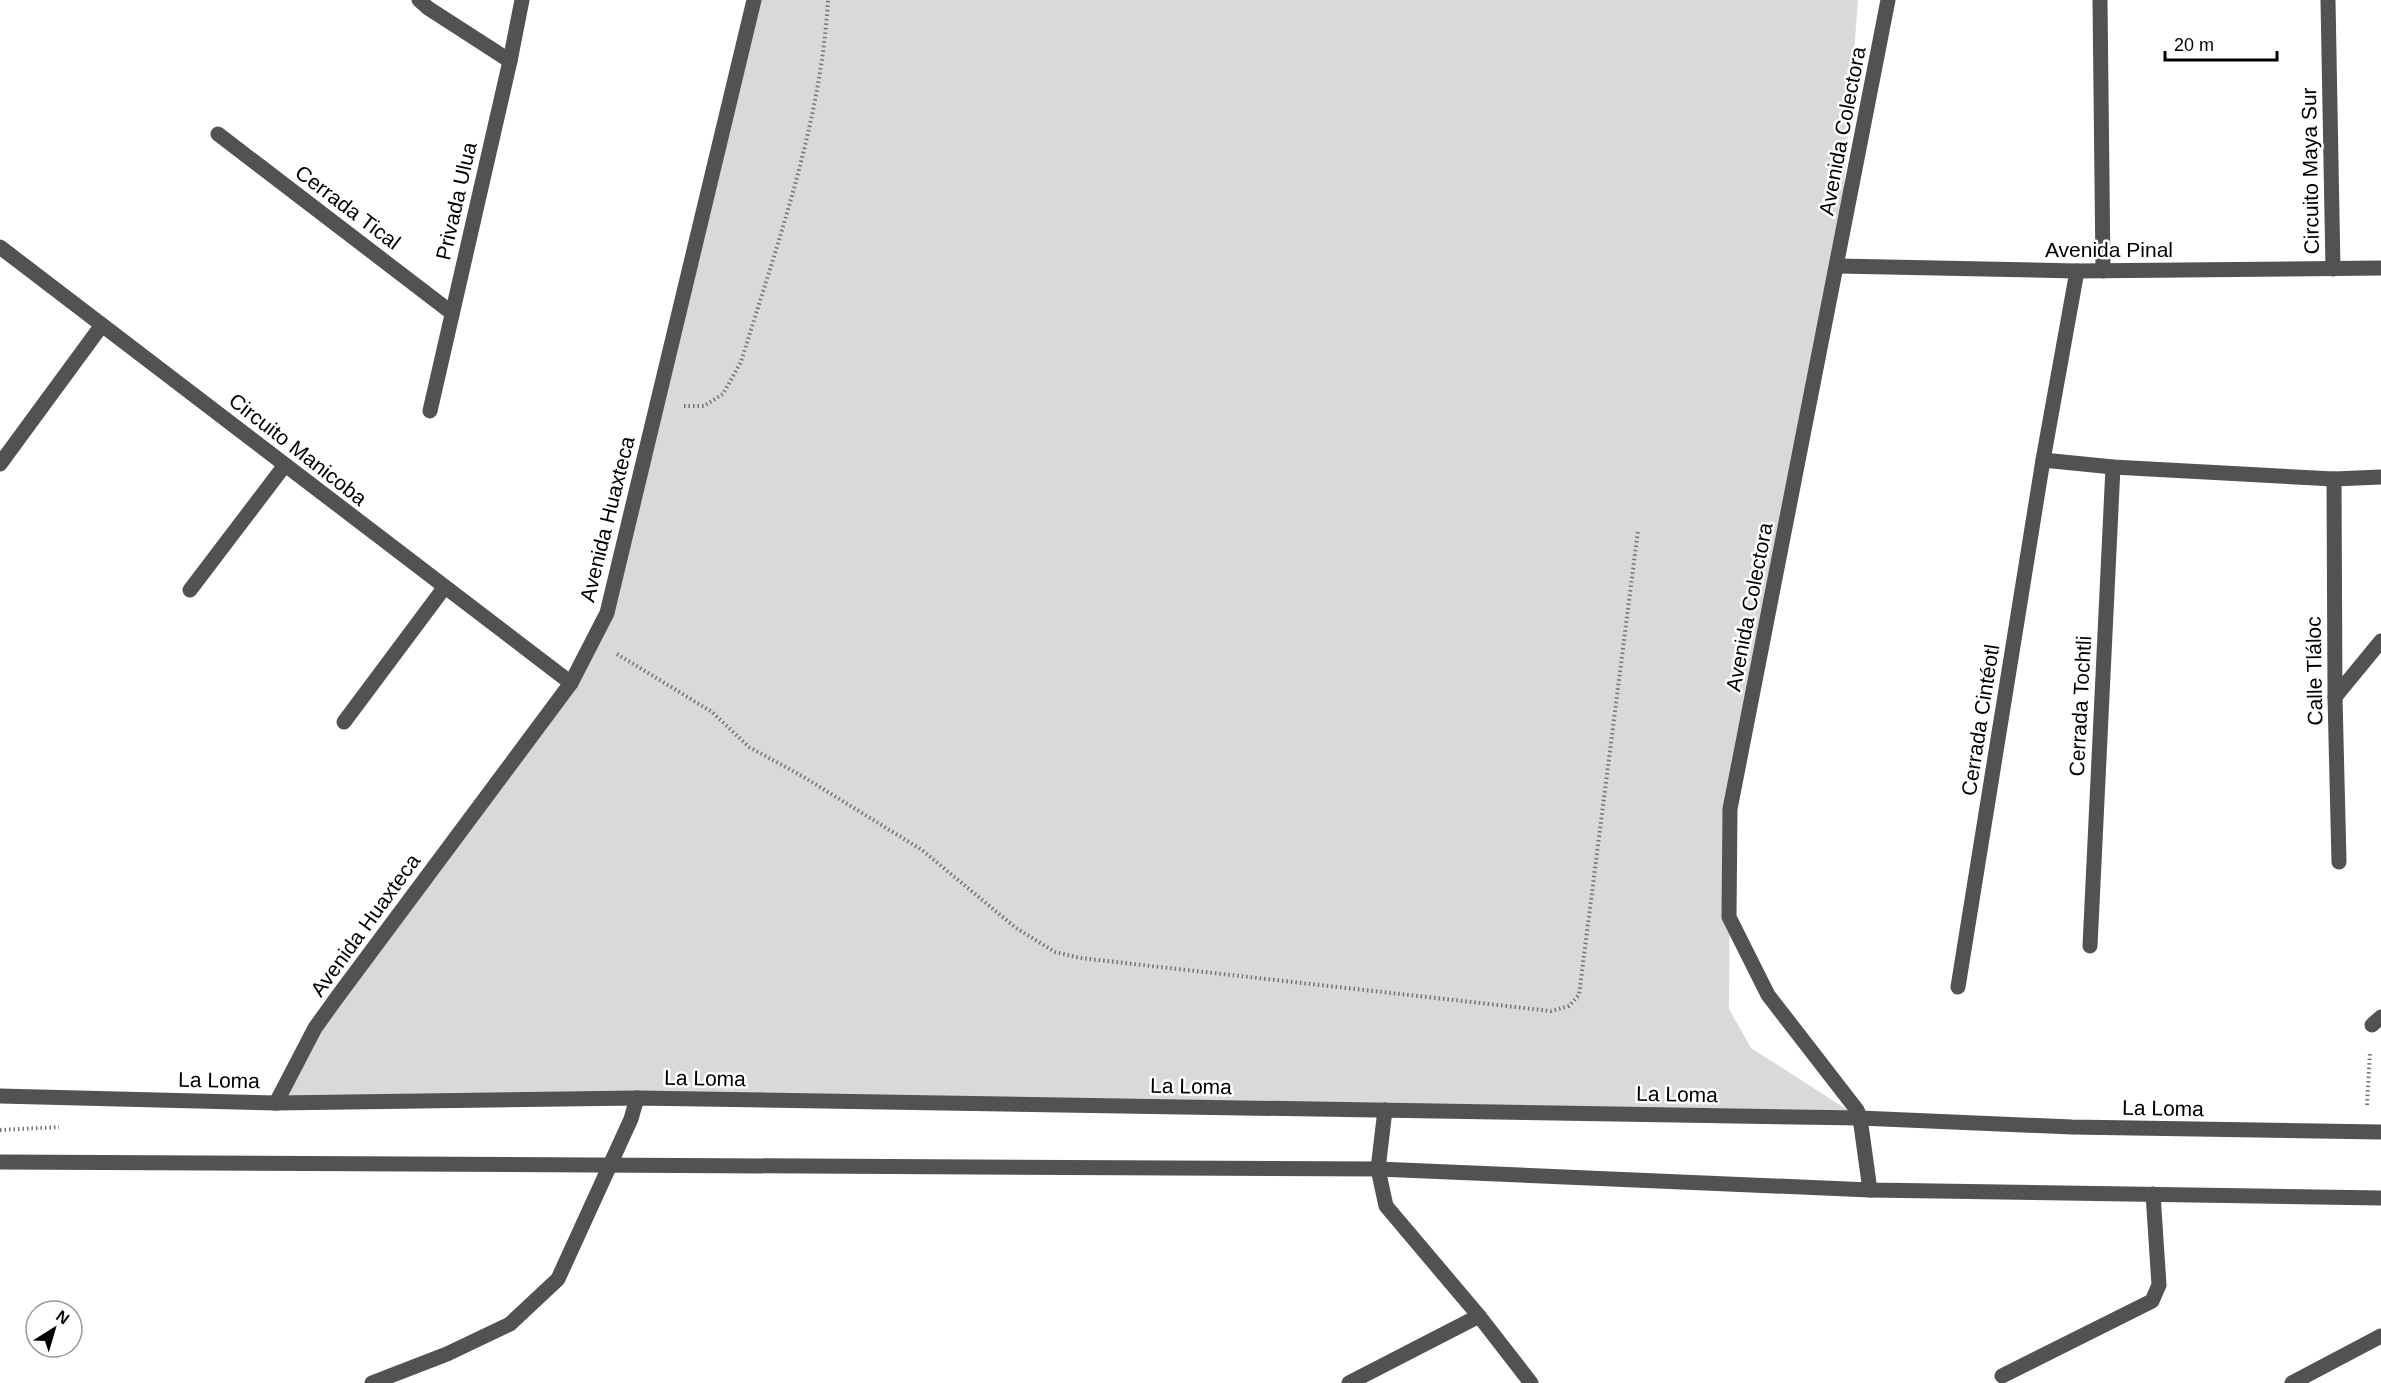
<svg xmlns="http://www.w3.org/2000/svg" width="2381" height="1383" font-family="Arial,sans-serif">
  <style>
    .green { fill: #d9d9d9 }
    .lines { fill: none; stroke-linecap: round; stroke-linejoin: round }
    .path { stroke: #747474; stroke-width: 4; stroke-dasharray: 1.5 3; stroke-linecap: butt }
    .minor { stroke: #525252; stroke-width: 15 }
    .labels { text-anchor: middle; dominant-baseline: central; stroke-width: 5; stroke-linejoin: round; paint-order: stroke }
    .street-label { font-size: 21px; fill: #000; stroke: #fff }
  </style>
  <rect width="100%" height="100%" fill="#fff"/>
  <polygon class="green" points="754,0 1858,0 1838,266 1730,809 1729,1009 1751,1048 1860,1118 1385,1110 276,1103 315,1028 571,683 607,613"/>
  <g class="lines">
    <g class="path">
      <path d="M684 406H704L723 394 741 362C777 244 821 124 828 0"/>
      <polyline points="617,654 712,712 749,747 802,776 922,850 1016,928 1055,952 1080,958 1551,1011 1569,1006 1579,995 1638,530"/>
      <polyline points="2367,1105 2370,1052"/>
      <polyline points="0,1130 59,1127"/>
    </g>
    <g class="minor">
      <polyline points="419,0 428,8 510,61"/>
      <polyline points="2100,0 2103,271"/>
      <polyline points="2328,0 2333,269"/>
      <polyline points="218,134 452,313"/>
      <polyline points="0,247 571,683"/>
      <polyline points="1838,266 2077,271 2381,268"/>
      <polyline points="430,411 510,61 522,0"/>
      <polyline points="2043,460 2113,467 2334,479 2381,477"/>
      <polyline points="0,464 102,325"/>
      <polyline points="2334,479 2335,697 2339,862"/>
      <polyline points="190,590 285,465"/>
      <polyline points="2335,697 2381,641"/>
      <polyline points="344,722 444,588"/>
      <polyline points="2090,946 2113,467"/>
      <polyline points="1958,987 2043,460 2077,271"/>
      <polyline points="2372,1025 2381,1017"/>
      <polyline points="0,1096 276,1103 637,1098 1860,1118 2072,1127 2381,1132"/>
      <polyline points="276,1103 315,1028 338,996 571,683 607,613 754,0"/>
      <polyline points="1385,1110 1378,1169 1386,1206 1479,1316 1531,1383"/>
      <polyline points="0,1162 1378,1169 1870,1190 2381,1198"/>
      <polyline points="1870,1190 1860,1118 1857,1110 1768,995 1729,917 1730,809 1888,0"/>
      <polyline points="2002,1376 2152,1301 2159,1285 2153,1194"/>
      <polyline points="372,1383 447,1354 510,1324 558,1279 631,1119 637,1098"/>
      <polyline points="1349,1383 1479,1316"/>
      <polyline points="2292,1383 2381,1336"/>
    </g>
  </g>
  <g class="labels">
    <g class="street-label">
      <text transform="translate(1842 131) rotate(-79)">Avenida Colectora</text>
      <text transform="translate(2310 171) rotate(-91)">Circuito Maya Sur</text>
      <text transform="translate(456 201) rotate(-77)">Privada Ulua</text>
      <text transform="translate(348 207) rotate(37)">Cerrada Tical</text>
      <text x="2109" y="249">Avenida Pinal</text>
      <text transform="translate(298 449) rotate(38)">Circuito Manicoba</text>
      <text transform="translate(607 519) rotate(-76)">Avenida Huaxteca</text>
      <text transform="translate(1749 607) rotate(-79)">Avenida Colectora</text>
      <text transform="translate(2314 671) rotate(-91)">Calle Tláloc</text>
      <text transform="translate(2080 706) rotate(-87)">Cerrada Tochtli</text>
      <text transform="translate(1980 720) rotate(-81)">Cerrada Cintéotl</text>
      <text transform="translate(365 925) rotate(-54)">Avenida Huaxteca</text>
      <text transform="translate(705 1078) rotate(1)">La Loma</text>
      <text transform="translate(219 1080) rotate(1)">La Loma</text>
      <text transform="translate(1191 1086) rotate(1)">La Loma</text>
      <text transform="translate(1677 1094) rotate(1)">La Loma</text>
      <text transform="translate(2163 1108) rotate(1)">La Loma</text>
    </g>
  </g>
  <g transform="translate(54 1329) rotate(37)"><circle r="28" fill="#ffffff" stroke="#999999" stroke-width="1.5"/>
  <path d="M0-4.5L10 22L0 15L-10 22Z" fill="#000000"/>
  <text y="-9" font-size="16" font-weight="bold" text-anchor="middle" fill="#000000">N</text>
  </g>
  <path d="M2165 51v9h112v-9" fill="none" stroke="#000000" stroke-width="3"/>
  <text x="2174" y="51" font-size="18" fill="#000000" stroke="#ffffff" stroke-width="4.5" paint-order="stroke">20 m</text>
</svg>
